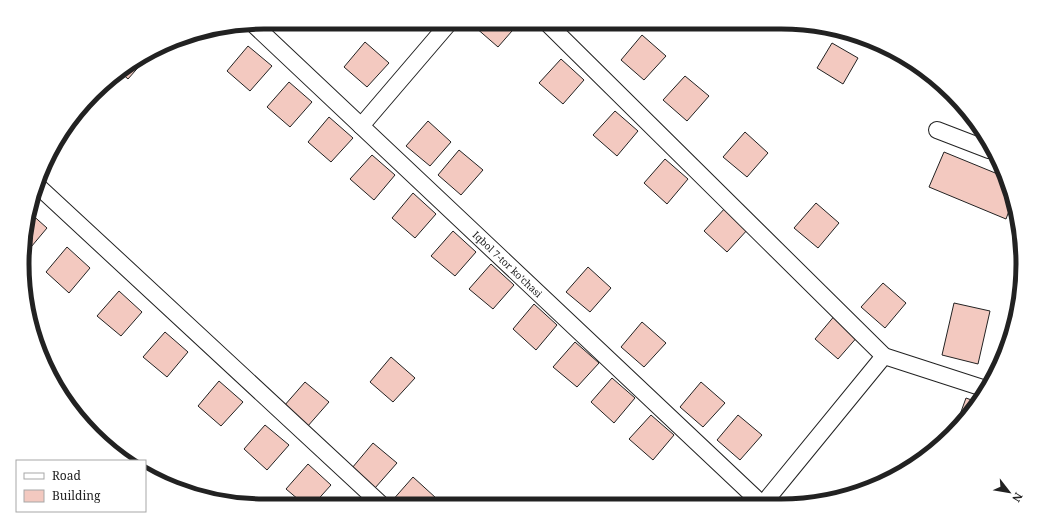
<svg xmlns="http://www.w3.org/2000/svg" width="1045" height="528" font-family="'Noto Serif',serif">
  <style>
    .building { fill: #f3c9c0; stroke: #222 }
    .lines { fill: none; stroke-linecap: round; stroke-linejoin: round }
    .minor-casing { stroke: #222; stroke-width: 18 }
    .minor { stroke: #fff; stroke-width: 16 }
    .labels { text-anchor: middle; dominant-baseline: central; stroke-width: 3; stroke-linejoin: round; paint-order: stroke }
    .street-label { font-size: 10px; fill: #222; stroke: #fff }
    .rim { fill: none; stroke: #222; stroke-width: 5 }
  </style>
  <rect width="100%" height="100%" fill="#fff"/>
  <g class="building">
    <polygon points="479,22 519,22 519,23 498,47 475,27"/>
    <polygon points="642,35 666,56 644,80 621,60"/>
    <polygon points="365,42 389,63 367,87 344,67"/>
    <polygon points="832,43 858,58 843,84 817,68"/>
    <polygon points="248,46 272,66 250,91 227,71"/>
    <polygon points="150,54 128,79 119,71"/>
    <polygon points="561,59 584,80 563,104 539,83"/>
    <polygon points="685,76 709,96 687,121 663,100"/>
    <polygon points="289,82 312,102 290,127 267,107"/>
    <polygon points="615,111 638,131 617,156 593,135"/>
    <polygon points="329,117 353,138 331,162 308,142"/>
    <polygon points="428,121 451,142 430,166 406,146"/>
    <polygon points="745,132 768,153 747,177 723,157"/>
    <polygon points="459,150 483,170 461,195 438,175"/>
    <polygon points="944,152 1005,177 1010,186 1012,203 1006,219 929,187"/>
    <polygon points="372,155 395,175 374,200 350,179"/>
    <polygon points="665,159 688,179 667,204 644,183"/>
    <polygon points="413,193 436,214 415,238 392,218"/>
    <polygon points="816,203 839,223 818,248 794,228"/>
    <polygon points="726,207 749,228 727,252 704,231"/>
    <polygon points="29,212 47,228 26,253 27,217"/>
    <polygon points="453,231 476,252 455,276 431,256"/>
    <polygon points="67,247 90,268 69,293 46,272"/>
    <polygon points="491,264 514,285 493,309 469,289"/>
    <polygon points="588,267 611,288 590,312 566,292"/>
    <polygon points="883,283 906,303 885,328 861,307"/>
    <polygon points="119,291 142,312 121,336 97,316"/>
    <polygon points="954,303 990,311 978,364 942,355"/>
    <polygon points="534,304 557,325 536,350 513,329"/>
    <polygon points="836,314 859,335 838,359 815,339"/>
    <polygon points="642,322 666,343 644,367 621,347"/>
    <polygon points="165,332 188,352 167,377 143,357"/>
    <polygon points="575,342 599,363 577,387 553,367"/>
    <polygon points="391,357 415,378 393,402 370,382"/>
    <polygon points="612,378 635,398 614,423 591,402"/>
    <polygon points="219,381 243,402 221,426 198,406"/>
    <polygon points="305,382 329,402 307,427 284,406"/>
    <polygon points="701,382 725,403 703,427 680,407"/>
    <polygon points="966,398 977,402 963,423 955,431 954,431"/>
    <polygon points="651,415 674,435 653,460 629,439"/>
    <polygon points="738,415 762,435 740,460 717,440"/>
    <polygon points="265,425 289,445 267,470 244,449"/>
    <polygon points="373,443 397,463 375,488 352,468"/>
    <polygon points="308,464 331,485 313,505 305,505 286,489"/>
    <polygon points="413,477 436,498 430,505 395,505 391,502"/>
  </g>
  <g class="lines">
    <defs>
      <g id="minor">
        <polyline points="546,22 884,356 986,389"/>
        <path id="s1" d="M253 24 762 504"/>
        <polyline points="361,126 450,22"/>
        <polyline points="937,130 989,150"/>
        <polyline points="39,187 382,505"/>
        <polyline points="763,504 884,356"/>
      </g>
    </defs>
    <use href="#minor" class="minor-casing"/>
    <use href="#minor" class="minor"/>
  </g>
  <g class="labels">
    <g class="street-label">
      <text stroke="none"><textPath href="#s1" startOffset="350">Iqbol 7-tor ko'chasi</textPath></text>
    </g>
  </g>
  <path d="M0 0H1045V528H0ZM264 29H781A235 235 0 0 1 1016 264V264A235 235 0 0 1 781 499H264A235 235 0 0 1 29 264V264A235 235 0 0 1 264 29Z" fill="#fff" fill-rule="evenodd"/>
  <path class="rim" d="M264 29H781A235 235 0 0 1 1016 264V264A235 235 0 0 1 781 499H264A235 235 0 0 1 29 264V264A235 235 0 0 1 264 29Z"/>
  <rect x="16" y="460" width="130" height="52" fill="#ffffff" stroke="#a7a7a7"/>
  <rect x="24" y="473" width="20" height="6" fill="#ffffff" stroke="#a7a7a7"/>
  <text x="52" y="480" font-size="12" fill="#222222">Road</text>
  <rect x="24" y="490" width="20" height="12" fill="#f3c9c0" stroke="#a7a7a7"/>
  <text x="52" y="500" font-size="12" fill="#222222">Building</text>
  <g transform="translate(1009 492) rotate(121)" stroke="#ffffff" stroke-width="3" paint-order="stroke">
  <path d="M0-3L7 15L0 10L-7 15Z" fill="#222222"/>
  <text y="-6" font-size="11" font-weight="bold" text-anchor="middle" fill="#222222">N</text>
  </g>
</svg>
